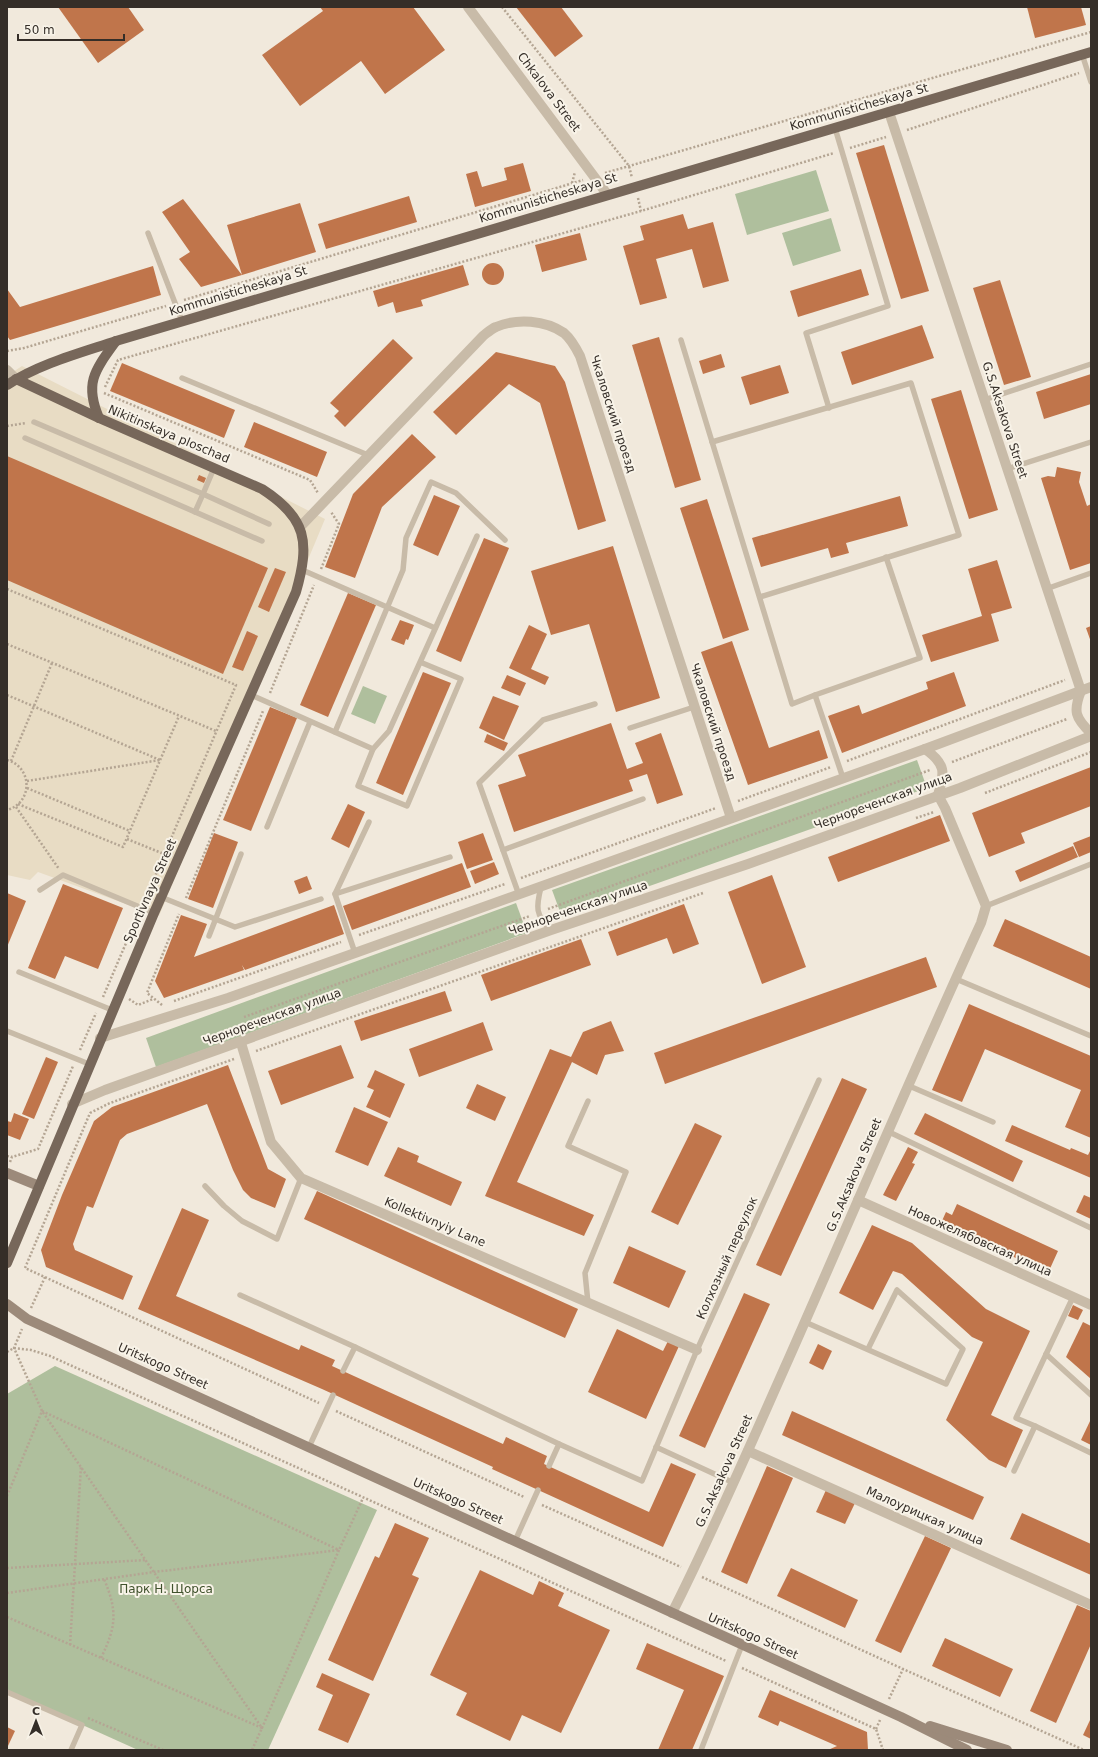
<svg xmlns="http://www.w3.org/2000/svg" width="1098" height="1757" font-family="'DejaVu Sans',sans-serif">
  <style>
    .green { fill: #afbf9d }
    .plaza { fill: #e8dcc4 }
    .building { fill: #c0754b }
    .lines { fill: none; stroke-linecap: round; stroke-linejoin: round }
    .path { stroke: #b4a593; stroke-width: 2.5; stroke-dasharray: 2 2; stroke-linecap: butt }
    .service { stroke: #c8bba8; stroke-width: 5.5 }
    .minor { stroke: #c8bba8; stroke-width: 10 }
    .tertiary { stroke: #c8bba8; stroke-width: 10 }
    .secondary { stroke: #9c8a7a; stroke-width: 10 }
    .primary { stroke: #77675a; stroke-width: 10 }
    .labels { text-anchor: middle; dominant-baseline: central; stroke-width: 4; stroke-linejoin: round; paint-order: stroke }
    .street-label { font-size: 12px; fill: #352e28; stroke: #f8f3e8 }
    .park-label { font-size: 12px; fill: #40522d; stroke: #f8f3e8 }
  </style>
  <rect width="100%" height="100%" fill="#f1e9dc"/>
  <g class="green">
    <polygon points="816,170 829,211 747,235 735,194"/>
    <polygon points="831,218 841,251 793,266 782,233"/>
    <polygon points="363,686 387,696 375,724 351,714"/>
    <polygon points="917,760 927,788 562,917 552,890"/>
    <polygon points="516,903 527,933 156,1067 146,1038"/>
    <polygon points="55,1366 377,1510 268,1750 138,1750 7,1691 7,1394"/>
  </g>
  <polygon class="plaza" points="22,366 325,519 159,916 38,872 30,880 7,875 7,376"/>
  <g class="building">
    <polygon points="58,7 128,7 144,30 98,63"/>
    <polygon points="320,7 413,7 445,50 385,94 361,61 300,106 262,55 323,11"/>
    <polygon points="516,7 561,7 583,36 555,57"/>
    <polygon points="1027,7 1081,7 1086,25 1035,38"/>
    <polygon points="884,145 929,291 901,299 856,153"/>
    <polygon points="523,163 531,191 475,207 466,174 477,171 482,187 507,180 504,168"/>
    <polygon points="409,196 417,222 326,249 318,224"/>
    <polygon points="183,199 242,275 227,225 300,203 316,252 242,275 201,287 179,259 190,252 162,212"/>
    <polygon points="683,214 688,229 713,222 729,281 703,288 692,249 656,259 667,298 640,305 623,246 644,240 640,226"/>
    <polygon points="580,233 587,260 542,272 535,245"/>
    <circle cx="493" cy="274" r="11"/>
    <polygon points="463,265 469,285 421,300 423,306 396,313 393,302 378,307 373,291"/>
    <polygon points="153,266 161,295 10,340 7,336 7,289 20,307"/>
    <polygon points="861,269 869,295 798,317 790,291"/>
    <polygon points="1000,280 1031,377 1004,385 973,288"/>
    <polygon points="922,325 934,358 852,385 841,352"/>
    <polygon points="659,337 701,480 675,488 632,345"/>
    <polygon points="393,339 413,358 345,427 334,416 339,411 330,403"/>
    <polygon points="496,352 555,366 565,382 606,521 578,530 540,403 509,384 456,435 433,412"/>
    <polygon points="721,354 725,367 703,374 699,361"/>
    <polygon points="122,363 235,410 224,438 110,391"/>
    <polygon points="780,365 789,393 750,405 741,377"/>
    <polygon points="1091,374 1091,404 1044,419 1036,392"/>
    <polygon points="961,390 998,510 969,519 931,399"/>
    <polygon points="254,422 327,452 317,477 244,447"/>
    <polygon points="412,434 436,457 382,507 355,578 325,567 353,494"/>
    <polygon points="7,456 268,568 223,674 7,580"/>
    <polygon points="1057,467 1081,472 1079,482 1087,506 1091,504 1091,563 1070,570 1041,478 1048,476 1055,477"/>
    <polygon points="199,475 206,478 204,483 197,480"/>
    <polygon points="434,495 460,506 438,556 413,545"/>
    <polygon points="900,496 908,526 846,543 849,553 831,558 828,548 761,567 752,538"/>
    <polygon points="707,499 749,630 723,639 680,508"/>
    <polygon points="484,538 509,548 461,662 436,651"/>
    <polygon points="613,546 660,698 616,712 589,624 551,635 531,571"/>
    <polygon points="997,560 1012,608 991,614 999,641 931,662 922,635 982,616 968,569"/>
    <polygon points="275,568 286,572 269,612 258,607"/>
    <polygon points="348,593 376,605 328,717 300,705"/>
    <polygon points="400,620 414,625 408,640 406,639 404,645 391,640"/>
    <polygon points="529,625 547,634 531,669 549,677 545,685 509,668"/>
    <polygon points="1091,626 1091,642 1086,628"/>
    <polygon points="247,631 258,636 243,671 232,667"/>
    <polygon points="732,641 769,748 819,730 828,758 748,785 701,652"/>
    <polygon points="423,672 451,683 403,795 376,783"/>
    <polygon points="954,672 966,706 842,753 828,716 859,705 862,714 928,689 926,682"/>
    <polygon points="507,675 526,683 520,696 501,688"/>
    <polygon points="493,696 519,706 504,740 479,728"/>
    <polygon points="270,707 297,718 251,831 223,820"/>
    <polygon points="611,723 627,769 643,763 635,743 661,733 683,795 657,804 647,774 629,780 633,791 514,832 498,785 526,776 518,755"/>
    <polygon points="487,734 508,743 504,751 484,742"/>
    <polygon points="1091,767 1091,806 1021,833 1025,843 989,857 972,813"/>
    <polygon points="348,804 365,812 349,848 331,839"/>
    <polygon points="940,815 950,841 838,882 828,857"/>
    <polygon points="214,833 238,842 213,908 188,899"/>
    <polygon points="483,833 493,860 467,869 458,842"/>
    <polygon points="1091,836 1091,852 1079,857 1073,843"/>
    <polygon points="1073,846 1078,857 1020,882 1015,871"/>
    <polygon points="494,862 499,874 475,884 470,871"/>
    <polygon points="462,863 471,887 352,930 343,906"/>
    <polygon points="772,875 806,967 762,984 728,892"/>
    <polygon points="307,876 312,889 299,894 294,881"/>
    <polygon points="63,884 123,908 98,969 65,956 55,979 28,968"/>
    <polygon points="7,893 26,901 7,947"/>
    <polygon points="684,904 699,944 673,954 667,938 617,956 608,932"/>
    <polygon points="334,905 344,934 245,970 242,965 244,970 164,998 155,981 181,915 207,924 194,957"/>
    <polygon points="1005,919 1091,957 1091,989 993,946"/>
    <polygon points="581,939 591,965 491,1001 481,975"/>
    <polygon points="926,957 937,987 665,1084 654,1053"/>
    <polygon points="445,991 452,1011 361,1041 354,1021"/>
    <polygon points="969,1004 1091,1056 1091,1138 1065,1127 1081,1090 985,1049 962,1102 932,1090"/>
    <polygon points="611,1021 624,1051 605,1055 597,1075 572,1062 517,1182 594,1215 584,1236 485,1196 550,1049 571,1057 583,1032"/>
    <polygon points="483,1022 493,1050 419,1077 409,1049"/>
    <polygon points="341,1045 354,1078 281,1105 268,1071"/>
    <polygon points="46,1057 58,1062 34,1119 22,1114"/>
    <polygon points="228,1065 268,1169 286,1179 275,1208 251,1198 243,1190 233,1170 207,1104 127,1134 120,1140 93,1208 87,1206 73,1244 75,1250 133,1276 123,1300 46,1267 41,1250 62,1195 94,1121 112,1107"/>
    <polygon points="375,1070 405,1084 390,1118 366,1107 374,1090 367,1087"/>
    <polygon points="842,1078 867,1089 781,1276 756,1265"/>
    <polygon points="477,1084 506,1097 495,1121 466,1108"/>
    <polygon points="354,1107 388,1122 368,1166 335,1152"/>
    <polygon points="14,1113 29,1119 20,1140 7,1135 7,1121 11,1122"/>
    <polygon points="925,1113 1023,1161 1013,1182 914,1134"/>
    <polygon points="695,1123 722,1136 678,1225 651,1212"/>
    <polygon points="1012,1125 1070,1150 1071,1148 1088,1155 1091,1149 1091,1178 1005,1141"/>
    <polygon points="398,1147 419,1156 417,1162 462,1182 451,1206 384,1176"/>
    <polygon points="908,1147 918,1152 912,1163 915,1164 896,1201 883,1195"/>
    <polygon points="317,1191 578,1309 565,1338 304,1219"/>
    <polygon points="1084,1195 1091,1198 1091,1219 1076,1212"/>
    <polygon points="957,1204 1058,1251 1048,1273 941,1223 946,1212 952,1215"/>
    <polygon points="182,1208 209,1220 176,1296 299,1350 301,1345 335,1360 332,1366 503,1444 506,1437 547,1456 544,1464 649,1512 671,1463 696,1474 663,1547 492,1469 493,1467 322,1389 138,1309"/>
    <polygon points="872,1225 912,1243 986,1309 1030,1331 991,1415 1023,1430 1006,1468 989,1460 946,1420 983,1342 972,1337 902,1274 893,1271 873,1310 839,1293"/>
    <polygon points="629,1246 686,1271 669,1308 613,1283"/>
    <polygon points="744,1293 770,1304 705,1448 679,1436"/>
    <polygon points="1073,1305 1083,1310 1078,1320 1068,1316"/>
    <polygon points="1083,1322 1091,1326 1091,1379 1066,1357"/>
    <polygon points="617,1329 663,1351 668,1341 679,1346 646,1419 588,1392"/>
    <polygon points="818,1344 832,1351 823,1370 809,1363"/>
    <polygon points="792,1411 984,1497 973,1520 782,1435"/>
    <polygon points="1091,1419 1091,1445 1081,1440"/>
    <polygon points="767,1466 793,1478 747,1584 721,1572"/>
    <polygon points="826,1490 855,1503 845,1524 816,1512"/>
    <polygon points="1022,1513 1091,1544 1091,1575 1010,1539"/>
    <polygon points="395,1523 429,1538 412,1575 419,1578 373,1681 328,1660 375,1556 379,1558"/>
    <polygon points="925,1536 951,1548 901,1653 875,1641"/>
    <polygon points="791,1568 858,1600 845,1628 777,1596"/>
    <polygon points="480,1570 533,1595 539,1581 564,1593 558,1606 610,1630 561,1733 522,1715 510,1741 456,1715 467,1693 430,1675"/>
    <polygon points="1077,1605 1091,1611 1091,1644 1056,1723 1030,1711"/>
    <polygon points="945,1638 1013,1669 1000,1697 932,1666"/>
    <polygon points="647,1643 724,1676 692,1750 658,1750 684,1690 636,1669"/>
    <polygon points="322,1673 370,1694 348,1743 318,1730 333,1695 316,1687"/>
    <polygon points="770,1690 867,1732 868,1750 828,1750 837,1746 780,1721 778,1726 758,1717"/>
    <polygon points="1091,1718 1091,1739 1083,1735"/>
    <polygon points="7,1727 15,1731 7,1748"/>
  </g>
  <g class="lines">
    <g class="path">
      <polyline points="502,7 629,166 632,178"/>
      <polyline points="907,130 1079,73"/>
      <polyline points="850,148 886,137"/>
      <polyline points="605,173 1091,32"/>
      <polyline points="572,183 575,172"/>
      <polyline points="638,198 641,211"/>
      <polyline points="184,300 583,180"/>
      <polyline points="7,351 24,348 166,306"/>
      <polyline points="105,387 118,360 641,211 834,153"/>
      <polyline points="104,393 310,480 318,493"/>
      <polyline points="7,426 26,423"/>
      <polyline points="321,569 339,524 331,512"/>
      <polyline points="7,589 236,685 145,900"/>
      <polyline points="7,644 216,731"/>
      <polyline points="270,693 314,585"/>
      <polyline points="7,695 160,760"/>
      <path d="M7 760C33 767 33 803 7 810"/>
      <polyline points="11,761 52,663"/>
      <polyline points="847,761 1065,680"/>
      <polyline points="952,762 1067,719"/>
      <polyline points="27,781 160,760"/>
      <polyline points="27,788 130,831"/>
      <polyline points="985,793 1091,752"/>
      <polyline points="738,801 831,767"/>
      <polyline points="18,804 123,847 179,716"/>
      <polyline points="16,807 59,869"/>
      <polyline points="916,818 934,812"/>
      <polyline points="127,839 164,854"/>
      <polyline points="521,878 716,808"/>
      <polyline points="186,898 263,711"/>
      <polyline points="548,909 930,770"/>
      <polyline points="359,935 505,884"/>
      <polyline points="103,997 138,915"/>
      <polyline points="129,999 138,1005 153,999"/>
      <polyline points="174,1001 341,942"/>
      <polyline points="162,1005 147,993 179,914"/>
      <polyline points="244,1017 530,916"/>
      <polyline points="80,1050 96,1013"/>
      <polyline points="256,1051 703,893"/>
      <polyline points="234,1059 110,1103 90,1113 25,1268 319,1403"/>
      <polyline points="7,1156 12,1157"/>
      <polyline points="10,1162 12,1157 38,1149 73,1066"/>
      <polyline points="31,1308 45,1277"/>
      <polyline points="7,1352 14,1348 31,1350 50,1356 726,1661"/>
      <polygon points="42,1411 339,1550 262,1728"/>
      <polyline points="336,1411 524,1497"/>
      <polyline points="7,1496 42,1411 14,1348 22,1329"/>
      <polyline points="542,1505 681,1567"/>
      <polyline points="7,1568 146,1560"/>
      <polyline points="702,1577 903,1669 1084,1750"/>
      <polyline points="7,1593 154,1572 339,1550 363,1498"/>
      <polyline points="7,1617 262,1728 252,1750"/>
      <polyline points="70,1645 81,1466"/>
      <path d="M101 1658C116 1627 118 1612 104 1579"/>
      <polyline points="742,1668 876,1729 883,1750"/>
      <polyline points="889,1699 903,1669"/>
      <polyline points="88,1718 163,1750"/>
      <polyline points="876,1729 880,1720"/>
    </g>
    <g class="service">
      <polyline points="1082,54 1091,82"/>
      <polyline points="148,233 182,321"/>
      <polyline points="681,340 792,704 815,695 843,778"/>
      <polyline points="182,378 368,455"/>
      <polyline points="984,400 1091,364"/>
      <polyline points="829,408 806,333 888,306 835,128"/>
      <polyline points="34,422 203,494 214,468"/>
      <polyline points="25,438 262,541"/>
      <polyline points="712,442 911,383 959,535 760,597"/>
      <polyline points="1007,469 1091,442"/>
      <polyline points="195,512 203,494 269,524"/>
      <polyline points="300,569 435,628"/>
      <polyline points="1046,589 1091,573"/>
      <polyline points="420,662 461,679 407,806 358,786 373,749 389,731 477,536"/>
      <polyline points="251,695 373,749"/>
      <polyline points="815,695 920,658 886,557"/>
      <polyline points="630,728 694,707"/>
      <polyline points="335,732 403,570 406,538 431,482 456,493 505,540"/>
      <polyline points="267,827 310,722"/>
      <polyline points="503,850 643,799"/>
      <path d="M541 887C536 907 535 915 551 930"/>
      <polyline points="40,890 63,875 154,913"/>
      <polyline points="335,894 450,857"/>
      <polyline points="519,895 479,783 543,720 595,704"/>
      <polyline points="161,897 235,927 321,899"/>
      <polyline points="986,906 1091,864"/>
      <polyline points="209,936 241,854"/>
      <polyline points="355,953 335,894 369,822"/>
      <polyline points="19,972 112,1010"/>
      <polyline points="956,979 1091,1036"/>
      <polyline points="7,1031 89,1064"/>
      <polyline points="907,1085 993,1122"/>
      <polyline points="588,1101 568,1146 626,1172 585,1273 588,1303"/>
      <polyline points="887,1131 1091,1228"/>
      <polyline points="205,1186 224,1206 242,1221 277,1239 301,1178"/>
      <polyline points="240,1295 355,1347"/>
      <polyline points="805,1322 946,1384 963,1349 897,1290 868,1349"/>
      <polyline points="1046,1354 1091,1395"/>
      <polyline points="343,1371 355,1347 559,1444 549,1466"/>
      <polyline points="1035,1426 1091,1453"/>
      <polyline points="559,1444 642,1481 697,1350 819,1080"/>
      <polyline points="309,1447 333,1395"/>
      <polyline points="656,1447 734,1483"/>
      <polyline points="1014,1471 1035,1426 1016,1418 1073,1297"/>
      <polyline points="515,1541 538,1490"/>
      <polyline points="7,1692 82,1725 71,1750"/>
      <polyline points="701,1750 742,1645"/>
    </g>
    <g class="minor">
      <path d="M889 112 1081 691C1073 711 1075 718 1091 733"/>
      <path d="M300 527 483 336C487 333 491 329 496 327 517 318 545 320 564 333 571 339 576 348 580 356L731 818"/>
      <path d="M925 749C946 764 945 772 938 795"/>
      <polyline points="100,1038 228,998 355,953 925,749 1091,687"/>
      <polyline points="241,1043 271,1142 301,1178 697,1350"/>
      <polyline points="72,1104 105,1090 551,930 748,864 960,788 1091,736"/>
      <polyline points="858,1200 1091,1305"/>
      <polyline points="748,1451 1091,1605"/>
      <path d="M672 1613C714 1530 751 1443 789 1358 853 1213 915 1067 981 923L986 906 945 808 938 795"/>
    </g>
    <g class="tertiary">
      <polyline points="468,7 607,194"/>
      <polyline points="7,370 16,379"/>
    </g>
    <g class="secondary">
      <polyline points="7,1173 39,1186"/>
      <polyline points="7,1304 27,1319 901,1717 967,1750"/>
      <polyline points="930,1726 1007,1750"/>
    </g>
    <g class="primary">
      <path d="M7 385C39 364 80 353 116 341L1091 52"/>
      <path d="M99 418C84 383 95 370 116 341"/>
      <path d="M7 1263 154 913 296 592C310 542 307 518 262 489L99 418 16 379"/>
    </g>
  </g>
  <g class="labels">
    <g class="street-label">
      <text transform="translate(549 92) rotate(53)">Chkalova Street</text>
      <text transform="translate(859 107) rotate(-16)">Kommunisticheskaya St</text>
      <text transform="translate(548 198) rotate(-17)">Kommunisticheskaya St</text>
      <text transform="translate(238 291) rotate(-17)">Kommunisticheskaya St</text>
      <text transform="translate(613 414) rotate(72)">Чкаловский проезд</text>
      <text transform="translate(1005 420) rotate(72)">G.S.Aksakova Street</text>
      <text transform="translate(169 434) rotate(23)">Nikitinskaya ploschad</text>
      <text transform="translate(713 722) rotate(72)">Чкаловский проезд</text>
      <text transform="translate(883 801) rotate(-20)">Чернореченская улица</text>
      <text transform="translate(150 891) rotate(-66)">Sportivnaya Street</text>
      <text transform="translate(578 908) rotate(-19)">Чернореченская улица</text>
      <text transform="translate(272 1017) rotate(-20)">Чернореченская улица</text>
      <text transform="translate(854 1175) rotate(-67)">G.S.Aksakova Street</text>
      <text transform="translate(435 1222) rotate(23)">Kollektivnyiy Lane</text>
      <text transform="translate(980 1241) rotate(24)">Новожелябовская улица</text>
      <text transform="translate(727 1258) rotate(-66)">Колхозный переулок</text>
      <text transform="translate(163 1366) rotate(24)">Uritskogo Street</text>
      <text transform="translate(724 1471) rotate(-66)">G.S.Aksakova Street</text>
      <text transform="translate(458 1501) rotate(24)">Uritskogo Street</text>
      <text transform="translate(925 1516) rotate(24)">Малоурицкая улица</text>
      <text transform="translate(753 1636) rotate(24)">Uritskogo Street</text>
    </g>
    <g class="park-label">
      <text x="166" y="1589">Парк Н. Щорса</text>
    </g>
  </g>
  <rect width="1098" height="1757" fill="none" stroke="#352e28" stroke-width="16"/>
  <g transform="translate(36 1721)" stroke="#f8f3e8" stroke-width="3" paint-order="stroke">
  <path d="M0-3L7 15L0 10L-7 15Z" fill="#352e28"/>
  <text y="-6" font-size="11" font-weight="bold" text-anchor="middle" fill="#352e28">С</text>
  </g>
  <path d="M18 34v6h106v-6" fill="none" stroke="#352e28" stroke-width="2"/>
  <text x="24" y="34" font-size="12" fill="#352e28" stroke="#f8f3e8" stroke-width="3" paint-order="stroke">50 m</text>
</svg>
